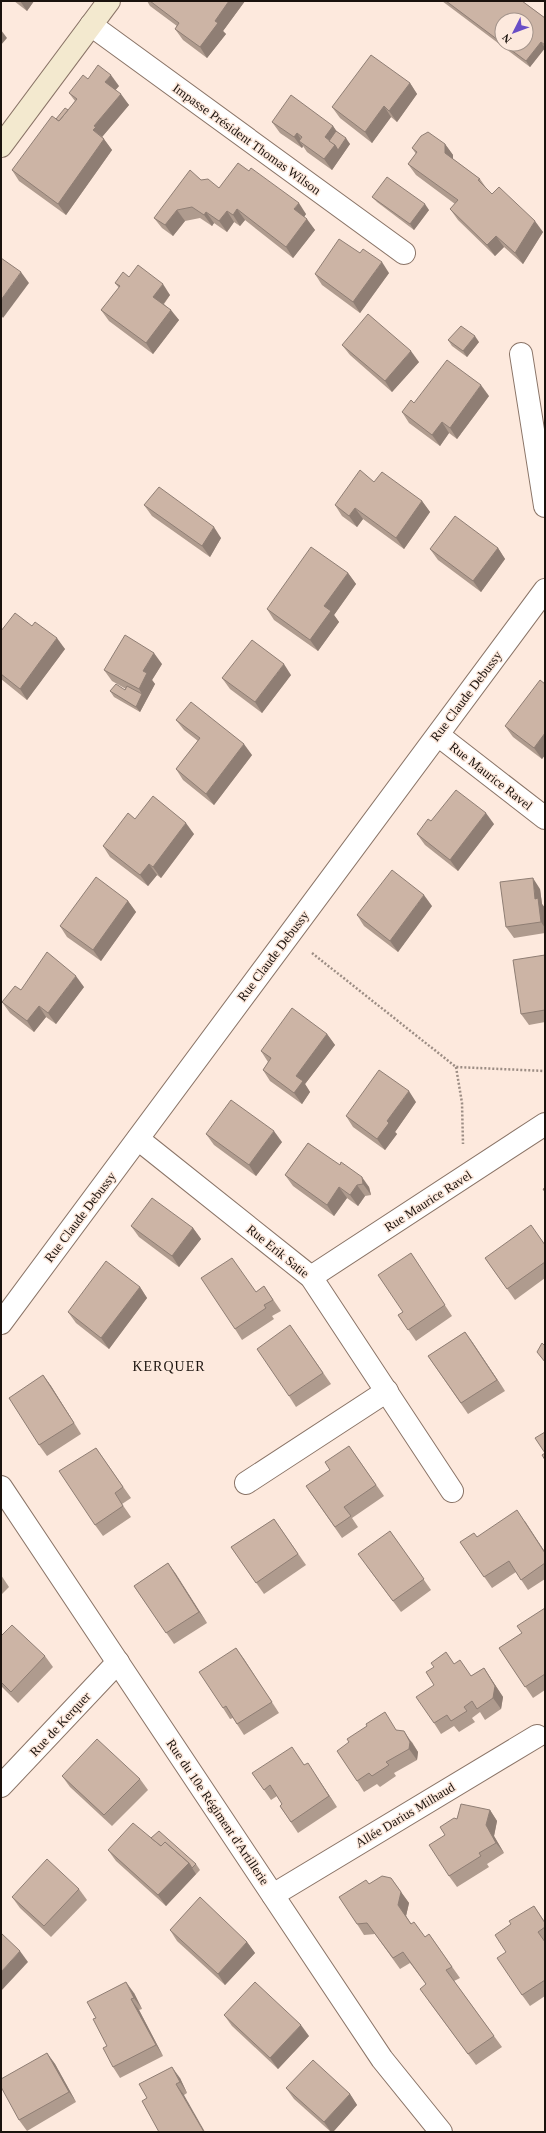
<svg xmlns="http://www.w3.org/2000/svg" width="546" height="2133" font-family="Georgia,serif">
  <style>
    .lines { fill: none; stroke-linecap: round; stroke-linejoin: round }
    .street-casing { stroke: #8a7467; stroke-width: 24 }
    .secondary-casing { stroke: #8a7467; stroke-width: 24 }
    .path { stroke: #9c8d84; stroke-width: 2.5; stroke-dasharray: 2 2; stroke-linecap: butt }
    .street { stroke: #fff; stroke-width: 22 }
    .secondary { stroke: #f3e9cf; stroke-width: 22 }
    .wall { fill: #af9b8e; fill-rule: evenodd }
    .shaded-wall { fill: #8f7e74 }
    .building { fill: #ccb4a5; stroke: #8f7e74 }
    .labels { text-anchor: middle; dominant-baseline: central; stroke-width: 3; stroke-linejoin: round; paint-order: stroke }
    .street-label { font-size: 13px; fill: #1a120d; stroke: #fde9dd }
    .neighbourhood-label { font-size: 14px; letter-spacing: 1px; fill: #1a120d; stroke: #fde9dd }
  </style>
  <rect width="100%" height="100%" fill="#fde9dd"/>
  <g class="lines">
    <defs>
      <g id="street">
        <polyline points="91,25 404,253"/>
        <polyline points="521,354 545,506"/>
        <polyline points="438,735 545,818"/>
        <polyline points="138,1139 311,1277 452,1491"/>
        <polyline points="311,1277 545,1124"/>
        <polyline points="1,1323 545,590"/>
        <polyline points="246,1483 387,1391"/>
        <polyline points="1,1487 382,2059 441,2132"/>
        <polyline points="1,1786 118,1662"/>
        <polyline points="273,1895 537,1736"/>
      </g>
      <polyline id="secondary" points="1,146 109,1"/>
    </defs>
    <use href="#street" class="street-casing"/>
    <use href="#secondary" class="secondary-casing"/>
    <g class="path">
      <polyline points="312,953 456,1067 545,1071"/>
      <polyline points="456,1067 462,1103 463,1144"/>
    </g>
    <use href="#street" class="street"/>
    <use href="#secondary" class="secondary"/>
  </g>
  <g class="wall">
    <polygon points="14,1 34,1 27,11"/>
    <polygon points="147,1 245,1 223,31 226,34 207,58 183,40 175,29 177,26 150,6"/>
    <path d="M442 1H522L545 18V48L530 67ZM502 20 526 44H502Z"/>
    <polygon points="88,79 119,86 115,90 129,105 102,137 112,150 66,215 19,181 12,170 56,119 68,110 75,101 69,93"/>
    <polygon points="410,83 417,94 397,122 391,117 372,143 340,118 332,107"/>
    <polygon points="272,122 333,126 336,131 350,144 332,170 307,152 303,146 302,148 280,133"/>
    <polygon points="445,144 453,155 453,159 480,179 487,189 492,194 543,232 523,264 504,247 495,256 458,220 450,209 455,204 416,175 408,164 416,154 412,148"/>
    <polygon points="201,180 219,188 306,214 304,217 315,230 293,258 245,220 240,226 234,222 227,232 214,223 212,226 200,218 185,221 173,236 162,228 154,218"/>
    <polygon points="372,197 429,210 414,230 377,202"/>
    <polygon points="389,273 360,313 322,285 315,274"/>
    <polygon points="129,277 170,295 164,304 179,320 153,354 109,321 101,310 119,288 115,283"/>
    <polygon points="448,340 479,342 467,357 452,346"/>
    <polygon points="342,345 419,362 392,392 350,355"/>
    <polygon points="489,396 457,439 449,433 440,446 409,423 402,412 414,403"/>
    <polygon points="422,501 430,512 404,549 363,519 357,527 342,516 335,505"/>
    <polygon points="144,505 221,538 210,557 152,516"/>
    <polygon points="498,548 505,559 481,592 438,560 430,549"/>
    <polygon points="348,573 356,584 334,615 339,622 318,651 274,620 267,609"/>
    <polygon points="32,626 65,649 27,700 1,679 1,631"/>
    <polygon points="162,664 152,680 155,684 140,712 114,697 110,691 125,690 126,689 112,681 104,670"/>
    <polygon points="291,675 262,713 230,689 222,678"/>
    <polygon points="545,684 545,755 542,759 513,737 505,726"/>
    <polygon points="176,720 252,755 214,805 183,780 176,769 198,741 184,730"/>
    <polygon points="135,819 194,834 161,878 157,875 148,886 110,857 103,846"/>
    <polygon points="431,821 494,824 458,871 425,845 417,834"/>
    <polygon points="540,889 542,904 545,908 545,933 514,938 506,927"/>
    <polygon points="128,901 136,912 101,961 67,937 60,926"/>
    <polygon points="432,906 398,952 364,926 357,915"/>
    <polygon points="545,955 545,1022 529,1025 521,1014"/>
    <polygon points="84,987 56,1024 46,1017 34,1032 10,1013 2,1002 21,990"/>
    <polygon points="327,1034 335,1045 305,1084 310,1092 302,1104 270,1081 263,1070 268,1062 261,1051"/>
    <polygon points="416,1102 395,1132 397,1134 385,1150 353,1127 346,1116"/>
    <polygon points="206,1134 282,1142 256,1176 214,1145"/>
    <polygon points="308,1143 369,1187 371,1195 365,1196 358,1206 347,1198 334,1216 293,1186 285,1175"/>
    <polygon points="131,1226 193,1228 201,1239 179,1267 139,1237"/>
    <polygon points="545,1245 545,1278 515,1300 485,1258"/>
    <polygon points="411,1253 452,1316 416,1341 398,1315 403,1312"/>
    <polygon points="264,1286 281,1311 272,1316 274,1319 242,1340 235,1329 256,1292"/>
    <polygon points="140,1287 147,1298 109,1349 76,1323 68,1312"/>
    <polygon points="290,1325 331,1384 296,1407 289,1396"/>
    <polygon points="465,1332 505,1391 468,1414 428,1356"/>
    <polygon points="43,1375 51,1386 81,1434 47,1456 39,1445"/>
    <polygon points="349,1446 384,1496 352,1518 358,1527 342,1538 306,1486 330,1470"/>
    <polygon points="96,1448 131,1498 122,1504 131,1517 103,1536 95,1525"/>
    <polygon points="274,1519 306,1565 264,1594 231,1547"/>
    <polygon points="525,1521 545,1552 545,1579 528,1590 516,1572 492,1588 460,1542"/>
    <polygon points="390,1531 431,1590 401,1612 366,1565"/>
    <polygon points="168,1563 207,1623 174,1644 134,1586"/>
    <polygon points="1,1575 9,1587 1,1595"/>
    <polygon points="545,1608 545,1690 533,1698 499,1648 522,1633"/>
    <polygon points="1,1636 45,1656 53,1667 18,1703 1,1686"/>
    <polygon points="236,1648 279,1713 244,1735 233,1718 230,1719 223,1708"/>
    <polygon points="455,1664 471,1676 484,1668 503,1697 501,1709 485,1720 480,1712 472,1718 475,1722 459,1732 454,1726 441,1734 434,1723 434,1685"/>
    <polygon points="397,1730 412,1742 418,1752 417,1760 394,1773 396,1776 380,1787 377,1784 364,1792 357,1781"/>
    <polygon points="305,1765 315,1774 337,1807 298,1833 280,1806 282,1804 277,1796 271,1800 252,1773"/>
    <polygon points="62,1776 140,1779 148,1790 112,1826 70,1787"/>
    <polygon points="490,1810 497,1821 494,1836 504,1853 487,1864 489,1867 457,1887 449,1876 445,1835 457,1819"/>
    <polygon points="151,1838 196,1864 200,1870 166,1906 116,1861 108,1850"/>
    <polygon points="391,1878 409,1903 406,1916 411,1924 425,1937 429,1934 460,1978 454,1981 502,2047 476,2065 428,2000 426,1984 410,1963 400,1969 375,1934 364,1935 357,1924 369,1884"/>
    <polygon points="79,1889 87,1900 51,1937 20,1908 12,1897"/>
    <polygon points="534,1906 545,1922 545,1996 530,2006 522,1995 506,1952 511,1924"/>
    <polygon points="170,1930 247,1942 255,1953 225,1985 177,1941"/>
    <polygon points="134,1993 142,2009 139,2010 163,2056 120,2078 113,2067 107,2046 96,2018"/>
    <polygon points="224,2015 309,2036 278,2069 232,2026"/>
    <polygon points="47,2053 55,2064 76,2102 27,2131 19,2120"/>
    <polygon points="180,2078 187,2093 184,2095 147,2098"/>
    <polygon points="286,2088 350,2094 357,2105 333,2132 331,2132 294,2099"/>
  </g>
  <g class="shaded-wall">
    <polygon points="20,1 34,1 27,11"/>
    <polygon points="229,1 245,1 223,31 226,34 207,58 200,47 215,21"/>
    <polygon points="1,30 7,38 1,45"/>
    <polygon points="541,42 545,48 530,67 526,61"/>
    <polygon points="111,75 119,86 113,93 105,82"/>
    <polygon points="410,83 417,94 397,122 389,111"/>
    <polygon points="121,94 129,105 102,137 104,138 93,130 94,126"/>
    <polygon points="384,106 391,117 372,143 365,132"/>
    <polygon points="333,126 340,136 346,138 350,144 332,170 324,159 325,137"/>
    <polygon points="297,133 304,144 299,141 303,146 302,148 294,137"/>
    <polygon points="104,139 112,150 66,215 58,204"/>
    <polygon points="445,144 453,155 453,164 445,153"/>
    <polygon points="299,203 306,214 302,220 294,209"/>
    <polygon points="425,204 429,210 414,230 410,224"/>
    <polygon points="237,209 245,220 240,226 233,215"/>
    <polygon points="177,210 185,221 173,236 165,225"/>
    <polygon points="227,211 234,222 227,232 219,221"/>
    <polygon points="206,212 214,223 212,226 204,215"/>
    <polygon points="307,219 315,230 293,258 286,247"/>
    <polygon points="535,221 543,232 523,264 515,253"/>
    <polygon points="496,236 504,247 495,256 487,245"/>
    <polygon points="382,262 389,273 360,313 353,302"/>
    <polygon points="21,272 29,283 3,318 1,315 1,300"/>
    <polygon points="163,284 170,295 161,307 153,297"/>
    <polygon points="171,310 179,320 153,354 146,343"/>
    <polygon points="475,336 479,342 467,357 463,351"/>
    <polygon points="411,351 419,362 392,392 385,381"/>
    <polygon points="481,385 489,396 457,439 450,428"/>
    <polygon points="442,422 449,433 440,446 432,435"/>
    <polygon points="422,501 430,512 404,549 396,538"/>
    <polygon points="355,508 363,519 357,527 349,516"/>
    <polygon points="214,527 221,538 210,557 202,546"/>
    <polygon points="498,548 505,559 481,592 473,581"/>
    <polygon points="348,573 356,584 334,615 339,622 318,651 310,640 324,606"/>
    <polygon points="57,638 65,649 27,700 20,689"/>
    <polygon points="154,653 162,664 152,680 155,684 140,712 136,707 142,694 139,689 143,671"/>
    <polygon points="284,664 291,675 262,713 255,702"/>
    <polygon points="545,733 545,755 542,759 534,748"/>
    <polygon points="244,744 252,755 214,805 206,794"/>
    <polygon points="486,813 494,824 458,871 450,860"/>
    <polygon points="186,823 194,834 161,878 153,867"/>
    <polygon points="149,864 157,875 148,886 140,875"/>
    <polygon points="533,878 540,889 542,904 545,908 545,928 541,922 535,899"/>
    <polygon points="424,895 432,906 398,952 390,941"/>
    <polygon points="128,901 136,912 101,961 93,950"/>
    <polygon points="76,976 84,987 56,1024 48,1013"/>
    <polygon points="39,1006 46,1017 34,1032 27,1021"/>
    <polygon points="327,1034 335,1045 305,1084 310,1092 302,1104 294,1093 296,1076"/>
    <polygon points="409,1091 416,1102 395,1132 397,1134 385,1150 377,1139 387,1121"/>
    <polygon points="274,1131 282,1142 256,1176 249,1165"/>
    <polygon points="362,1177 369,1187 371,1195 363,1184"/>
    <polygon points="357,1185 365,1196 358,1206 350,1195"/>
    <polygon points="339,1187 347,1198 334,1216 327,1205"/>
    <polygon points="193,1228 201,1239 179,1267 172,1256"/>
    <polygon points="140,1287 147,1298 109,1349 101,1338"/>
    <polygon points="465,1332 473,1343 505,1391 497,1380"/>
    <polygon points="43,1375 51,1386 81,1434 74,1423"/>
    <polygon points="517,1510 545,1552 545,1553"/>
    <polygon points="168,1563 176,1574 207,1623 199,1612"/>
    <polygon points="236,1648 244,1659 279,1713 272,1702"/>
    <polygon points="484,1668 503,1697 501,1709 493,1698"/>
    <polygon points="404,1731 418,1752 417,1760 409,1749"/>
    <polygon points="308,1763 315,1774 337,1807 329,1796"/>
    <polygon points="490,1810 497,1821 494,1836 504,1853 496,1843 486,1825"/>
    <polygon points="189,1863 196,1874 166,1906 158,1895"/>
    <polygon points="401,1892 409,1903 406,1916 418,1935 398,1905"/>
    <polygon points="247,1942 255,1953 225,1985 218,1974"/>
    <polygon points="20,1951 28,1962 1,1991 1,1972"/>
    <polygon points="126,1982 134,1993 142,2009 134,1998"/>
    <polygon points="131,1999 139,2010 163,2056 156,2045"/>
    <polygon points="301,2025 309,2036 278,2069 270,2058"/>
    <polygon points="47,2053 55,2064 76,2102 69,2092"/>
    <polygon points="172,2067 180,2078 187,2093 180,2082"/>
    <polygon points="176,2084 184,2095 205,2132 204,2132"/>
    <polygon points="350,2094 357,2105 333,2132 331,2132 324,2122"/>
  </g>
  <g class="building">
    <polygon points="150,1 229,1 215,21 218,23 200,47 175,29 179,23"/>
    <polygon points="446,1 522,1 545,18 545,45 541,42 526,61 503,44 526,44 526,20 502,20 502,43"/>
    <polygon points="371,55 410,83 389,111 384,106 365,132 332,107"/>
    <polygon points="98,65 111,75 105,82 121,94 94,126 96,127 93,130 104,139 58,204 12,170 52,116 59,121 77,99 69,93 83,75 88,79"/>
    <polygon points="291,95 333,126 325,137 335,145 324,159 299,141 302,137 297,133 294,137 272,122"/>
    <polygon points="65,108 68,110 59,121 56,119"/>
    <polygon points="336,131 346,138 338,150 335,145 329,141"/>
    <polygon points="428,132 445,144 445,153 480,179 478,180 492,194 499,187 535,221 515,253 496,236 487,245 450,209 458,200 408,164 417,152 412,148 421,136"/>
    <polygon points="238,163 249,171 251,168 299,203 294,209 307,219 286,247 237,209 233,215 227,211 219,221 206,212 204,215 192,207 177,210 165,225 154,218 190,170 201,180 208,179 219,188"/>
    <polygon points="387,177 425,204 410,224 372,197"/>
    <polygon points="339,239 360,253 363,249 382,262 353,302 315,274"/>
    <polygon points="1,258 21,272 1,300"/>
    <polygon points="138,265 163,284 153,297 171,310 146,343 101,310 120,286 115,283 123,272 129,277"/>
    <polygon points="368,314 411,351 385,381 342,345"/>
    <polygon points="461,326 475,336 463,351 448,340"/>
    <polygon points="447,360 481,385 450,428 442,422 432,435 402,412 411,400 414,403"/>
    <polygon points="360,470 374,482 382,472 422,501 396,538 355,508 349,516 335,505"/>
    <polygon points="159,487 214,527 202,546 144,505"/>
    <polygon points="455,516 498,548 473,581 430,549"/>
    <polygon points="311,547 348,573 324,606 331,611 310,640 267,609"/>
    <polygon points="15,613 32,626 35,622 57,638 20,689 1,674 1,631"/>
    <polygon points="125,635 154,653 143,671 147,673 139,689 104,670"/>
    <polygon points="252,640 284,664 255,702 222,678"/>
    <polygon points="540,680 545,684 545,733 534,748 505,726"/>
    <polygon points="116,684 125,690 127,686 142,694 136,707 110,691"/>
    <polygon points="191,702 244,744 206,794 176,769 200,738 176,720"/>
    <polygon points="456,790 486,813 450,860 417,834 428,819 431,821"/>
    <polygon points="153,796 186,823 153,867 149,864 140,875 103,846 128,813 135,819"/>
    <polygon points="392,870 424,895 390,941 357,915"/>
    <polygon points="96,877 128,901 93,950 60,926"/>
    <polygon points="533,878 535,899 538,898 541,922 506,927 500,882"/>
    <polygon points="47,952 76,976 48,1013 39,1006 27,1021 2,1002 15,986 21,990"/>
    <polygon points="545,955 545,1010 521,1014 513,960"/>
    <polygon points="292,1008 327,1034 296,1076 303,1081 294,1093 263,1070 271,1058 261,1051"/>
    <polygon points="379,1070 409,1091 387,1121 389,1123 377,1139 346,1116"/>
    <polygon points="231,1100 274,1131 249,1165 206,1134"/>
    <polygon points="308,1143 340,1165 341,1162 362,1177 363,1184 357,1185 350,1195 339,1187 327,1205 285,1175"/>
    <polygon points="545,1188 545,1192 543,1189"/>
    <polygon points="152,1198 193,1228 172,1256 131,1226"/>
    <polygon points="531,1225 545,1245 545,1262 507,1289 485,1258"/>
    <polygon points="411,1253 445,1305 408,1330 398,1315 403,1312 378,1275"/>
    <polygon points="232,1258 256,1292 264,1286 273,1300 264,1305 266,1308 235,1329 201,1278"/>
    <polygon points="106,1261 140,1287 101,1338 68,1312"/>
    <polygon points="290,1325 323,1373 289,1396 257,1349"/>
    <polygon points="465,1332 497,1380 461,1403 428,1356"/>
    <polygon points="542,1343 545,1346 545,1362 537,1352"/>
    <polygon points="43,1375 74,1423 39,1445 9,1398"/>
    <polygon points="545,1432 545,1453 535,1438"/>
    <polygon points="349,1446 376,1485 344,1507 351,1516 335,1527 306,1486 330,1470 325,1462"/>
    <polygon points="96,1448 123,1487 115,1493 123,1506 95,1525 59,1471"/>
    <polygon points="545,1453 545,1460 542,1455"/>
    <polygon points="517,1510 545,1553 545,1563 521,1580 509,1561 484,1577 460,1542 474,1533 477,1537"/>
    <polygon points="274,1519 298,1554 256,1583 231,1547"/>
    <polygon points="390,1531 424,1579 393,1601 358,1554"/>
    <polygon points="168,1563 199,1612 166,1633 134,1586"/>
    <polygon points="545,1608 545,1674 525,1687 499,1648 522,1633 517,1626"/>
    <polygon points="12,1625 45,1656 11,1692 1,1682 1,1636"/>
    <polygon points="236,1648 272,1702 237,1724 226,1706 223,1708 199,1672"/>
    <polygon points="446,1652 454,1664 460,1660 471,1676 484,1668 495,1686 493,1698 477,1709 472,1701 464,1707 467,1711 451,1721 447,1715 434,1723 416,1697 434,1685 426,1672 434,1667 431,1663"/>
    <polygon points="385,1712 396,1730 404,1731 410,1742 409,1749 386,1762 389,1765 372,1776 369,1773 357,1781 337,1751 349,1742 347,1739 367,1726 366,1724"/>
    <polygon points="97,1739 140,1779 104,1815 62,1776"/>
    <polygon points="292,1747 304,1765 308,1763 329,1796 291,1822 280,1806 282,1804 270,1785 264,1790 252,1773"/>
    <polygon points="461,1804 490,1810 486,1825 496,1843 479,1853 481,1856 449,1876 429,1845 445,1835 440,1827 454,1818 457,1819"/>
    <polygon points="133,1823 161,1846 165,1842 189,1863 158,1895 108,1850"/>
    <polygon points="159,1831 196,1864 192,1868 189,1863 165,1842 161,1846 151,1838"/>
    <polygon points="47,1859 79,1889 44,1926 12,1897"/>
    <polygon points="382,1876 391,1878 401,1892 398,1905 411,1924 414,1922 425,1937 429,1934 452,1967 446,1970 494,2036 468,2054 420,1989 426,1984 403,1952 393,1958 367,1923 357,1924 339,1897 366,1880 369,1884"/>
    <polygon points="200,1897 247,1942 218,1974 170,1930"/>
    <polygon points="534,1906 545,1923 545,1927 538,1932 545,1942 545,1980 522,1995 497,1958 506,1952 495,1935 511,1924 509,1921"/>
    <polygon points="1,1933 20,1951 1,1972"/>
    <polygon points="126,1982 134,1998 131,1999 156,2045 113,2067 103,2048 107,2046 93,2019 96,2018 87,2002"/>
    <polygon points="255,1982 301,2025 270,2058 224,2015"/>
    <polygon points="47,2053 69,2092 19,2120 1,2087 1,2079"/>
    <polygon points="313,2060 350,2094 324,2122 286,2088"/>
    <polygon points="172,2067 180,2082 176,2084 204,2132 159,2132 142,2101 147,2098 139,2084"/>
  </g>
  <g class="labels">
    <g class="street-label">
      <text transform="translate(247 139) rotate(36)">Impasse Président Thomas Wilson</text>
      <text transform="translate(466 696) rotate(-53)">Rue Claude Debussy</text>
      <text transform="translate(491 776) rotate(38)">Rue Maurice Ravel</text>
      <text transform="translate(273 956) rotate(-53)">Rue Claude Debussy</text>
      <text transform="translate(428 1201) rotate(-33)">Rue Maurice Ravel</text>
      <text transform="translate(80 1217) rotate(-53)">Rue Claude Debussy</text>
      <text transform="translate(278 1251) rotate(39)">Rue Erik Satie</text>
      <text transform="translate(60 1724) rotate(-47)">Rue de Kerquer</text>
      <text transform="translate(218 1812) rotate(56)">Rue du 10e Régiment d'Artillerie</text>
      <text transform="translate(405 1815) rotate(-31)">Allée Darius Milhaud</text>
    </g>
    <g class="neighbourhood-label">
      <text x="169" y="1366">KERQUER</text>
    </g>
  </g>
  <rect width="546" height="2133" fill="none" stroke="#1a120d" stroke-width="4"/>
  <g transform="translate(514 32) rotate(228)"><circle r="19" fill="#fde9dd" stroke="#a2938a"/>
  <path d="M0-3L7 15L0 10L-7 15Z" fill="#694dc6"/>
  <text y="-6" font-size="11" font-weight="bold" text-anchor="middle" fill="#1a120d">N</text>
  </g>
</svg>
